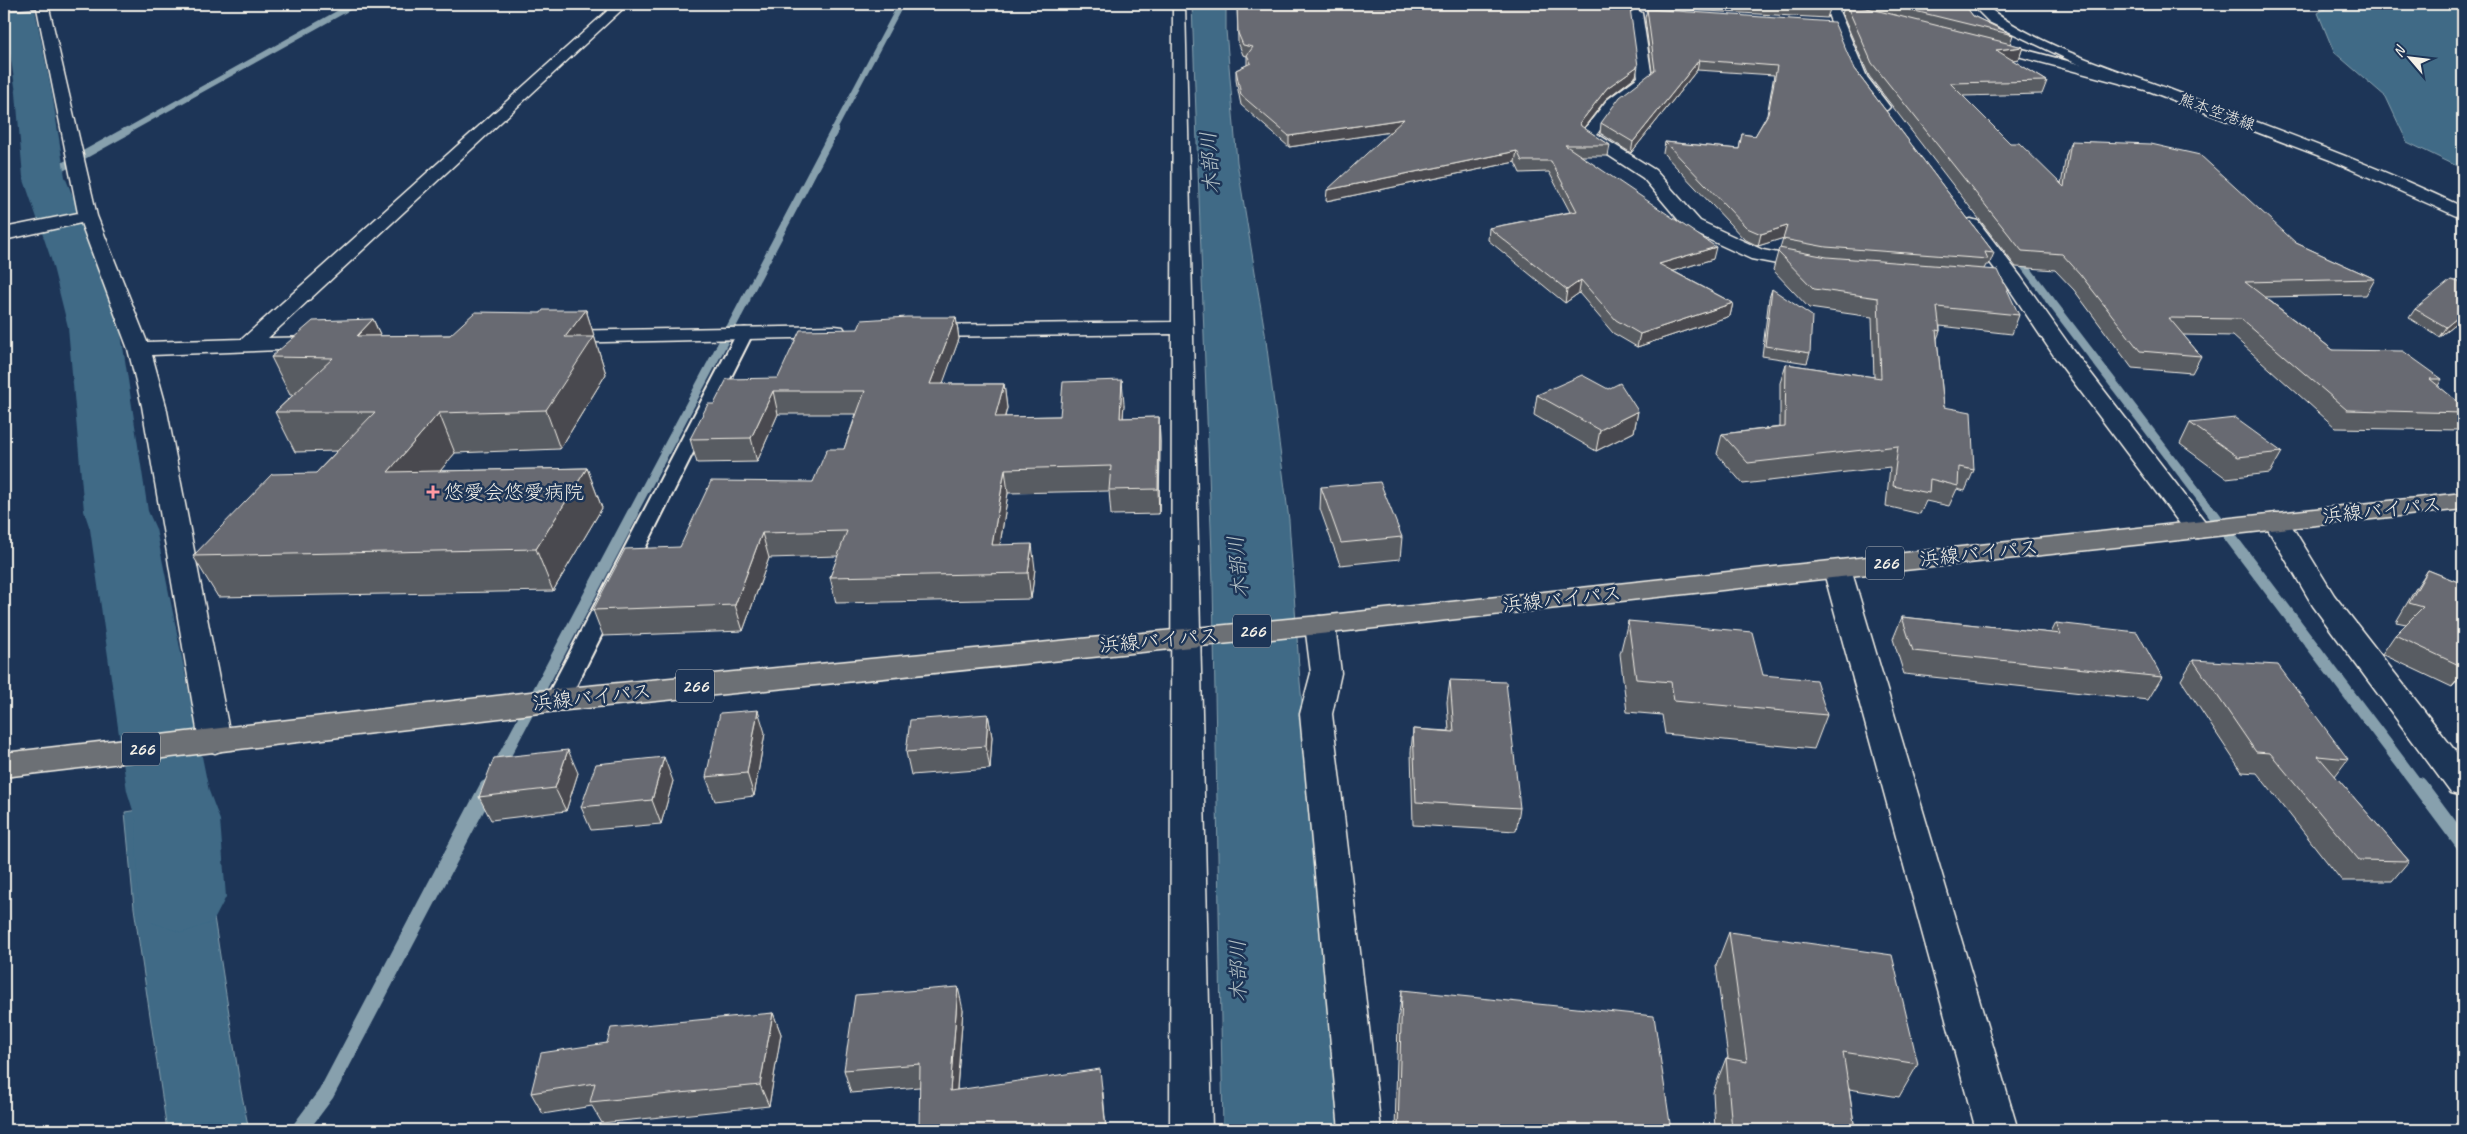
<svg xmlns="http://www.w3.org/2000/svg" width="2467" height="1134" font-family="Caveat,'Klee One',sans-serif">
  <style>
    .water { fill: #3f6a86; stroke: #87a0ad }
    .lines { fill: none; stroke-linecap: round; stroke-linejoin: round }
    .stream-far4 { stroke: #87a0ad; stroke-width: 5.5 }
    .stream-far3 { stroke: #87a0ad; stroke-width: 8 }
    .stream-far2 { stroke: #87a0ad; stroke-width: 9 }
    .stream-far1 { stroke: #87a0ad; stroke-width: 12 }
    .stream { stroke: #87a0ad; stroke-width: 16 }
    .river { fill: #3f6a86; fill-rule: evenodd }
    .lane-casing { stroke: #f4f1e8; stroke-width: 4 }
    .street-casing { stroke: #f4f1e8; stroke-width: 3 }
    .secondary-casing { stroke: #f4f1e8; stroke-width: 3 }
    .highway-casing { stroke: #f4f1e8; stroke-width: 3 }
    .lane { fill: #1d3557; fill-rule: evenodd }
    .street { fill: #1d3557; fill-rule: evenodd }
    .secondary { fill: #1d3557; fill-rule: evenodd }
    .highway { fill: #6c6f75; fill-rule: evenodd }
    .wall { fill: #595b62; stroke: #f4f1e8 }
    .shaded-wall { fill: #494a50; stroke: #f4f1e8 }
    .building { fill: #686a72; stroke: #f4f1e8 }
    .poi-dot { fill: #ff9aa2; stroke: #1d3557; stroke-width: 2 }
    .labels { text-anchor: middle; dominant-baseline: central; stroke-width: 5; stroke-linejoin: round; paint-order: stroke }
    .far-street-label { font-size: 16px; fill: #f4f1e8; stroke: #1d3557 }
    .shield { fill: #1d3557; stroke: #b4b9bc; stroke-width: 1 }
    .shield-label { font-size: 19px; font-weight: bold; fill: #f4f1e8 }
    .poi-label { font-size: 20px; fill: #f4f1e8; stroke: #1d3557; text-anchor: start }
    .street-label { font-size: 20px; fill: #f4f1e8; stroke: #1d3557 }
    .water-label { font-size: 21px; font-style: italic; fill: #b5c2c6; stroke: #1d3557 }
  </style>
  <rect width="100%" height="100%" fill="#1d3557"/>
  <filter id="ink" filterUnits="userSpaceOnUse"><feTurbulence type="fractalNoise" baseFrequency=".02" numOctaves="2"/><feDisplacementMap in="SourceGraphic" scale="10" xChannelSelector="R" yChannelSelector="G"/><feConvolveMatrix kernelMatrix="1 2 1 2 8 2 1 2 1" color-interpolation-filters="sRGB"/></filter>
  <g filter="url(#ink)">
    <g class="water">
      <polygon points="1192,4 1226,4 1226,30 1237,162 1265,333 1289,520 1300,682 1343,1130 1223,1130 1213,583"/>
      <polygon points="2333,4 2463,4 2463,169 2407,142 2386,97 2334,52 2318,13"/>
      <polygon points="196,801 241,1091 249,1130 167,1130 134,908 125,812"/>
    </g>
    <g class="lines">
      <g class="stream-far4">
        <polyline points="125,132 355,4"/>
        <polyline points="833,132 901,4"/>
      </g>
      <g class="stream-far3">
        <polyline points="44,177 127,131"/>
        <polyline points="2017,256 2050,300"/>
        <polyline points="745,300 834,131"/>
      </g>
      <g class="stream-far2">
        <polyline points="2049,299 2213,514"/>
        <polyline points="632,514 746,299"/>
      </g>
      <g class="stream-far1">
        <polyline points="2212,513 2419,787"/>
        <polyline points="497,770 633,513"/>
      </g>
      <g class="stream">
        <polyline points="2419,785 2463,844"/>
        <polyline points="299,1130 326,1094 487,788"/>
      </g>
      <polygon class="river" points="8,4 30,4 35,10 52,93 65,177 99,259 120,327 148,511 156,529 209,791 220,820 226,897 213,922 182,933 151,922 138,897 136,820 127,791 90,529 84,511 68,327 51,259 23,177 16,93 4,13"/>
      <defs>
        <polygon id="lane" points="745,328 751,330 753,333 569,700 565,706 557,708 549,706 545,700 737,333 739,330"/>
        <g id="street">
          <polygon points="4,4 56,4 49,8 97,216 147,342 242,339 615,4 628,4 268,338 323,337 331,338 334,343 331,348 152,355 166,406 231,741 226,749 215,753 204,749 199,741 142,406 128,349 81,223 4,240 4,228 78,213 37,8 4,10"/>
          <polygon points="1173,4 1185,4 1212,1130 1170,1130 1172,334 920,337 912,336 909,331 912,326 920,325 1172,322"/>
          <polygon points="1824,4 1836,4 1867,77 1890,107 1887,110 1877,110 1853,78"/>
          <polygon points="1636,9 1642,13 1652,78 1617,106 1597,134 1655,170 1700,221 1763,250 1820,261 1823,265 1820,269 1813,271 1751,259 1686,229 1643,178 1582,138 1580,135 1607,100 1638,77 1630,13"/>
          <polygon points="1985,39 2154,84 2156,87 2149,91 1980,46 1978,43 1980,40"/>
          <polygon points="1971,219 1978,221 2021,277 2070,346 2207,524 2211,530 2207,536 2198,538 2189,536 2054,356 2006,284 1962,225 1964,221"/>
          <polygon points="835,326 843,327 846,332 843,337 558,343 550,342 547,337 550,332 558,331"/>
          <polygon points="2276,513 2285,515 2334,595 2463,761 2463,796 2451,793 2313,606 2263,521 2267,515"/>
          <polygon points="1837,561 1847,563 1851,569 2018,1130 1976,1130 1823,569 1827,563"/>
          <polygon points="1320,616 1330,618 1335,625 1341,673 1332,714 1381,1130 1339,1130 1300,714 1311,673 1305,625 1310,618"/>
        </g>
        <path id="secondary" d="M1971 4H1984C2028 42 2114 69 2169 89 2269 127 2366 161 2463 207V219L2330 160 2073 62 1989 22Z"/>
        <polygon id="highway" points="2463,493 2463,509 1320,634 557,711 4,777 4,753 557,689 1320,616"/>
      </defs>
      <use href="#lane" class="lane-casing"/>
      <use href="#street" class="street-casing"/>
      <use href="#secondary" class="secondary-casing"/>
      <use href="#highway" class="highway-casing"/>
      <use href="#lane" class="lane"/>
      <use href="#street" class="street"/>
      <use href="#secondary" class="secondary"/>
      <use href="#highway" class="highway"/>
    </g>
    <g class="wall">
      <polygon points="1237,4 1636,76 1606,99 1583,128 1610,145 1608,156 1581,156 1713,259 1673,271 1733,303 1730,316 1637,347 1613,333 1579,293 1565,303 1488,240 1489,228 1570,212 1549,172 1520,173 1515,162 1326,201 1390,132 1289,147 1241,105 1236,80 1236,70 1247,65 1247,56 1243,55 1238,42"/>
      <polygon points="1586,4 1828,4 1830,9 1827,18"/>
      <polygon points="1845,4 1964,4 1973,16 2013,35 2010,44 2023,47 2019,59 2012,60 2047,81 2042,94 1962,96 2010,143 2061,185 2066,155 2071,141 2375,279 2366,295 2265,297 2333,350 2442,379 2438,386 2463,406 2463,425 2460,430 2336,428 2233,336 2183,335 2201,356 2192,373 2132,368 2074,290 2055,270 2016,267 1869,76 1842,14"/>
      <polygon points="1647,9 1854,69 1994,253 1989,265 1986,265 1984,269 2019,315 2012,334 1940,326 1940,331 1937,339 1944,407 1974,470 1965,491 1957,489 1949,506 1926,501 1920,514 1886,506 1890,467 1743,484 1717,454 1722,434 1780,427 1780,383 1786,364 1874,377 1872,317 1809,308 1773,270 1778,252 1780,248 1783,238 1758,246 1744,239 1663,153 1665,142 1739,149 1742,134 1755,136 1767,115 1774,75 1697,70 1631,153 1600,133 1601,123 1652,72 1645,18"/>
      <polygon points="1772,289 1810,353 1807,363 1762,356 1769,298"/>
      <polygon points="2415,309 2463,318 2439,337 2409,318"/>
      <polygon points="586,310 606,374 560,449 455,453 440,471 587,468 602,508 553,591 218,597 193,556 316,473 337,451 295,452 275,412 293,395 290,395 271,357 373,319 381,336 450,335 541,313"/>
      <polygon points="956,317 959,339 942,384 1004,384 1007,408 1005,417 1060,416 1124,404 1123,418 1159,417 1160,442 1159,514 1111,515 1109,491 1008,493 1000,545 1035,569 1031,599 836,603 830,577 838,556 769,558 743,631 603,636 593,610 680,547 813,482 844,449 856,414 778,414 757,462 697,463 690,439 714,404 778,378 858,329"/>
      <polygon points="1537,395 1638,411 1634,432 1596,451 1534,415"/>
      <polygon points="2190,423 2282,452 2270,473 2226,478 2180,444"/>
      <polygon points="1321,487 1402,537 1400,559 1340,565 1320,509"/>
      <polygon points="2428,570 2463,584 2463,674 2452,687 2382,654 2395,635 2406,624 2396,622 2416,588"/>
      <polygon points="1902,617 2051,633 2056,623 2162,677 2148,700 1904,674 1893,639"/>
      <polygon points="1628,621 1763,675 1827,715 1814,749 1665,734 1662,715 1627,712 1620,654"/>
      <polygon points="2193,660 2348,759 2335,776 2409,861 2392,881 2342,881 2257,773 2242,772 2181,680"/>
      <polygon points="1450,680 1520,808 1516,831 1413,825 1411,752 1413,729 1449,731 1447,702"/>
      <polygon points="988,714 992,737 990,769 911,775 906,752"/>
      <polygon points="765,733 754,796 715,801 706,777"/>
      <polygon points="578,773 566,811 491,820 479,797"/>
      <polygon points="673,781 661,824 591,830 581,807"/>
      <polygon points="1729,932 1918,1064 1899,1097 1849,1089 1855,1130 1715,1130 1713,1092 1726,1058 1728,1058 1716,966"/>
      <polygon points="1402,990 1671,1130 1395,1130 1398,1022"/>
      <polygon points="963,1010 957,1090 1103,1092 1106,1130 919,1087 851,1093 844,1070"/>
      <polygon points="773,1013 781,1034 769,1106 602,1123 592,1106 543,1114 531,1093 607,1043"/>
    </g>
    <g class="shaded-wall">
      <polygon points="2023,47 2019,59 1992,63 1996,50"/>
      <polygon points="1699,60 1697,70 1631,153 1633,142"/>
      <polygon points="1638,66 1636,76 1606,99 1579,134 1580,123 1607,88"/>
      <polygon points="1404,119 1404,130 1289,147 1289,136"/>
      <polygon points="1517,151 1515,162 1326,201 1327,190"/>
      <polygon points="1787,226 1784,238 1758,246 1761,234"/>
      <polygon points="1716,247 1713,259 1656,276 1659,264"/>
      <polygon points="1581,280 1579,293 1565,303 1567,290"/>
      <polygon points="1733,303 1730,316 1637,347 1640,334"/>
      <polygon points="586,310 606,374 560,449 546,410 565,337"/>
      <polygon points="2463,313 2463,318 2439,337 2446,327"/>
      <polygon points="956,317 959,339 934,408 930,384"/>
      <polygon points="373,319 389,356 357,336"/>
      <polygon points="1122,380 1124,404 1121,442 1120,418"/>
      <polygon points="1004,384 1007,408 998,441 995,417"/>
      <polygon points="773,391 778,414 757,462 751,438"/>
      <polygon points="1638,411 1634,432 1596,451 1600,430"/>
      <polygon points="439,413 455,453 406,512 388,472"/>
      <polygon points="1159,417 1160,442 1159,514 1158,489"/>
      <polygon points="587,468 602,508 553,591 536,549"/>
      <polygon points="1005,469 1008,493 996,570 992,545"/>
      <polygon points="762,533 769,558 743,631 735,605"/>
      <polygon points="1032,544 1035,569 1031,599 1028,573"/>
      <polygon points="2463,672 2463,674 2452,687"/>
      <polygon points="758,710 765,733 754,796 747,773"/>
      <polygon points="988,714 992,737 990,769 986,746"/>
      <polygon points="568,750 578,773 566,811 555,788"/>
      <polygon points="664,757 673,781 661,824 652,800"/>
      <polygon points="958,987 963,1010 955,1114 950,1091"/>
      <polygon points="773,1013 781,1034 769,1106 760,1085"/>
    </g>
    <g class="building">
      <polygon points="1237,4 1360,4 1381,6 1383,4 1570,4 1630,8 1638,66 1607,88 1580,123 1581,126 1610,145 1565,145 1716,247 1659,264 1733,303 1640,334 1616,320 1581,280 1567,290 1489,228 1577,211 1551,161 1522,161 1517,151 1327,190 1404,119 1289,136 1241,95 1236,70 1251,63 1247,55 1253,47 1243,45 1238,33"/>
      <polygon points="1743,4 1828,4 1830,9"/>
      <polygon points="1846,4 1851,4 2023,47 1996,50 2047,81 1950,83 2010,143 2019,143 2064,187 2071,141 2151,144 2200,155 2296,243 2375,279 2245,282 2333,350 2403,351 2442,379 2430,379 2463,406 2463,413 2347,410 2241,319 2169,318 2201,356 2140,351 2080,274 2062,254 2022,251 1872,63"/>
      <polygon points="1886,4 1964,4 1973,16 2013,35"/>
      <polygon points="1647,9 1834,22 1854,69 1994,253 1985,252 1988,259 1826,247 1783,239 1787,226 1761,234 1747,228 1665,142 1739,149 1742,134 1755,136 1768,114 1777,66 1699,60 1633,142 1601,123 1620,97 1655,70"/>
      <polygon points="1779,248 1827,257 1998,270 2019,315 1937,307 1940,331 1936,330 1944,407 1971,412 1974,470 1959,467 1958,486 1930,479 1929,493 1893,486 1898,446 1748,463 1722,434 1785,427 1786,364 1881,378 1878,298 1814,289 1778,252"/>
      <polygon points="2451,280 2463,283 2463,313 2446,327 2415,309"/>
      <polygon points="1772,289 1812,316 1810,353 1765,346"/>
      <polygon points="543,310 586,310 565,337 594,337 546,410 439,413 388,472 587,468 536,549 193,556 272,474 316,473 375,412 275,412 333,358 271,357 313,321 373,319 357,336 450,335 475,312 541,313"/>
      <polygon points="907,317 956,317 930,384 1004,384 995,417 1060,416 1063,382 1122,380 1120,418 1159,417 1158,489 1109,490 1111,466 1005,469 992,545 1032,544 1028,573 830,577 847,531 762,533 735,605 593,610 625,549 680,547 711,481 813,482 827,449 844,449 865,391 773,391 751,438 690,439 708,404 714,404 727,379 778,378 800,330 858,329 862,320"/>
      <polygon points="1582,375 1608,389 1620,383 1638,411 1600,430 1537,395"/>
      <polygon points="2235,418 2282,452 2238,457 2190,423"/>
      <polygon points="1380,482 1402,537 1341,543 1321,487"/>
      <polygon points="2428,570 2463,584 2463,667 2395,635 2423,607 2409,603"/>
      <polygon points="1902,617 2061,634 2056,623 2137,632 2162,677 1913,651"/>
      <polygon points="1628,621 1752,632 1763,675 1816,680 1827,715 1674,701 1671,682 1636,679"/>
      <polygon points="2193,660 2278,665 2348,759 2318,756 2409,861 2359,860 2270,753 2256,752"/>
      <polygon points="1450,680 1506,682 1520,808 1416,802 1413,729 1454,732"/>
      <polygon points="758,710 747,773 706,777 720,713"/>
      <polygon points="988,714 986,746 906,752 910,720"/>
      <polygon points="568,750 555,788 479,797 494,758"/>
      <polygon points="664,757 652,800 581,807 596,764"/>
      <polygon points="1729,932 1892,955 1918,1064 1843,1052 1855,1130 1732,1130 1726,1058 1747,1062"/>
      <polygon points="958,987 950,1091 1100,1069 1106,1130 919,1130 920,1064 844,1070 855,995"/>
      <polygon points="1402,990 1654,1016 1671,1130 1398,1130"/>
      <polygon points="773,1013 760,1085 590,1102 595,1083 531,1093 541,1053 607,1043 611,1028"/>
    </g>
  </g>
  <path class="poi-dot" d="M430.5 484.5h5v5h5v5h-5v5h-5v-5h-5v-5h5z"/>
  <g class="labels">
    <g class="far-street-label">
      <text transform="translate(2217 112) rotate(20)">熊本空港線</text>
    </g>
    <g class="shield">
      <rect x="1866" y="546.5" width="38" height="33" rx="4"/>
      <rect x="1233" y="614.5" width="38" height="33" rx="4"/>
      <rect x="676" y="669.5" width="38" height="33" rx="4"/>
      <rect x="122" y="732.5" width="38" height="33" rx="4"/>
    </g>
    <g class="shield-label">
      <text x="1885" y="563">266</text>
      <text x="1252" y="631">266</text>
      <text x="695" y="686">266</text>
      <text x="141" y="749">266</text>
    </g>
    <g class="poi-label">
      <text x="444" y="492">悠愛会悠愛病院</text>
    </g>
    <g class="street-label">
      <text transform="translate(2382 510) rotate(-6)">浜線バイパス</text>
      <text transform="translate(1979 553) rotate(-6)">浜線バイパス</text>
      <text transform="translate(1562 599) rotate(-6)">浜線バイパス</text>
      <text transform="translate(1159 640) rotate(-5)">浜線バイパス</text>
      <text transform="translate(592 697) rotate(-6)">浜線バイパス</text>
    </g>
    <g class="water-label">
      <text transform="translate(1210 163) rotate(-94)">木部川</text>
      <text transform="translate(1238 567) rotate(-95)">木部川</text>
      <text transform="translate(1238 971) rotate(-91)">木部川</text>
    </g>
  </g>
  <rect width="2467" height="1134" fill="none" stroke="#1d3557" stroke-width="20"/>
  <rect x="10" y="10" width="2447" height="1114" fill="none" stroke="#f4f1e8" stroke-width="2" filter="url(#ink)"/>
  <g transform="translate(2410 58) rotate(298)" stroke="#1d3557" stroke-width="4" paint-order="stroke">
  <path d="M0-4L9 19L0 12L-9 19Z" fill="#f4f1e8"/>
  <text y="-8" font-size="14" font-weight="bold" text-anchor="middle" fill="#f4f1e8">N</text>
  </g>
</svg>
